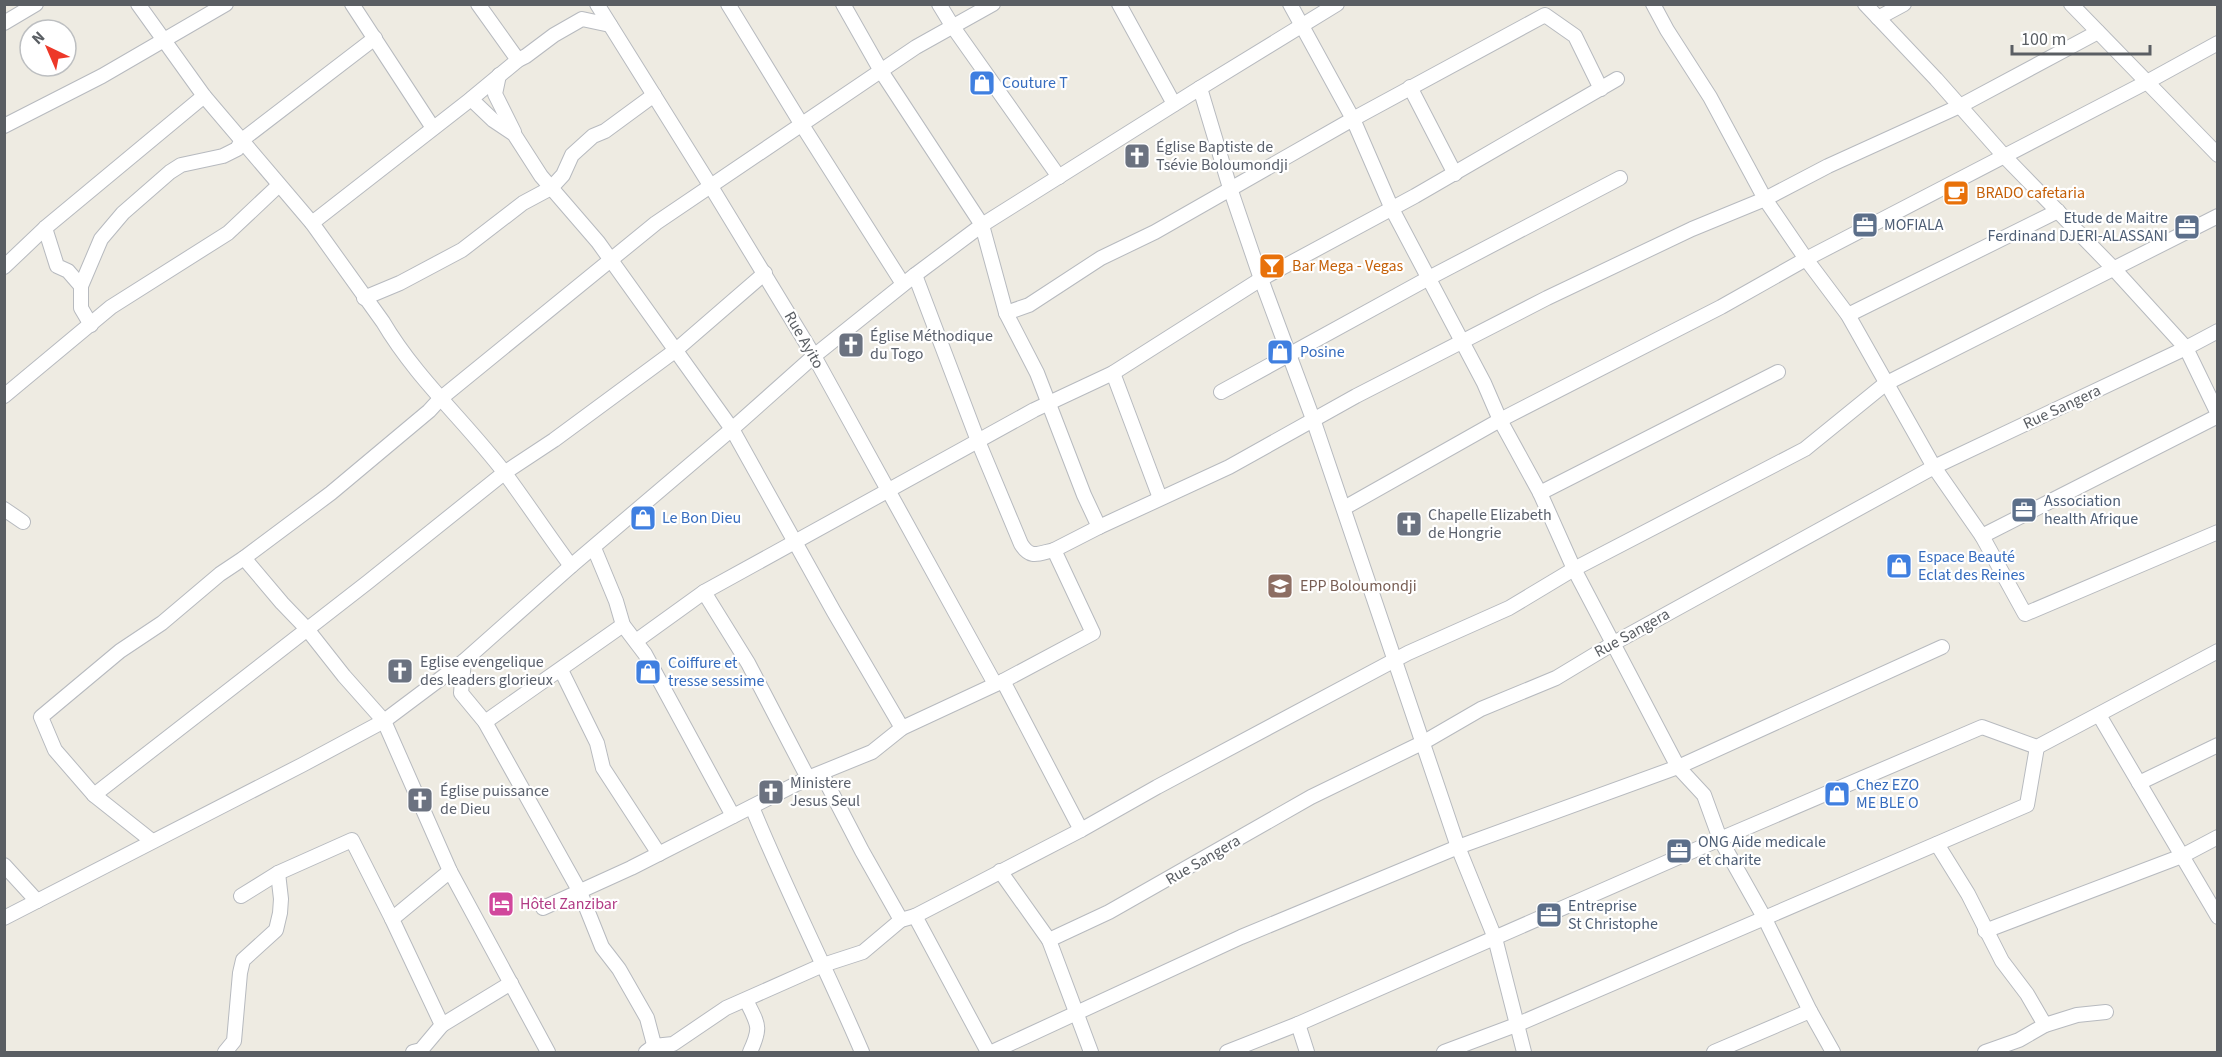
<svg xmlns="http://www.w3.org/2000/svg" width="2222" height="1057" font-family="'Source Sans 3',sans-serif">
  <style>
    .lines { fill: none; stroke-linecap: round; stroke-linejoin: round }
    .minor-casing { stroke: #b7babf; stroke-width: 16 }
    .minor { stroke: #fff; stroke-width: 14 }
    .labels { text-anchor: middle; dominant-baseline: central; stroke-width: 4.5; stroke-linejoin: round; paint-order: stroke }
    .shop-label { font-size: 16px; fill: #366cbe; stroke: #fff; text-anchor: start }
    .worship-label { font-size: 16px; fill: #5b616d; stroke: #fff; text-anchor: start }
    .food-label { font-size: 16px; fill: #c56008; stroke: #fff; text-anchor: start }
    .service-label { font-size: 16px; fill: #4e5e75; stroke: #fff; text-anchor: start }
    .street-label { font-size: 16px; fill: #5a5e63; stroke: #fff }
    .education-label { font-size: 16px; fill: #785e54; stroke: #fff; text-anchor: start }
    .hotel-label { font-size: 16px; fill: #b23c85; stroke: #fff; text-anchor: start }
  </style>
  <rect width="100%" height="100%" fill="#eeebe2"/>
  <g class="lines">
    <defs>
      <g id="minor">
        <path d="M138 4 204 96 312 223 383 322C416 378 465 421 504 472 527 503 548 535 571 566"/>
        <polyline points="352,4 433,128"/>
        <polyline points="478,4 518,60"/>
        <polyline points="597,4 710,185 814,356 995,684"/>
        <polyline points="728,4 802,125 903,284"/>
        <polyline points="843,4 881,71 982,225 1006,313 1037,373 1084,495 1099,527"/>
        <polyline points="939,4 953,27 1059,177"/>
        <polyline points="1119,4 1174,104"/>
        <polyline points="1290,4 1353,119 1545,15 1575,36 1601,89"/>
        <polyline points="1653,4 1667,30 1710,97 1765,199 1806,259 1848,315 1934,467 1982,536 2025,614 2218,532"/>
        <polyline points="1865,4 1936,79 2005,157 2114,269 2186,348 2218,414"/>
        <polyline points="2071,4 2218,155"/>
        <polyline points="1878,18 1904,4"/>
        <polyline points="4,23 36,4"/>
        <polyline points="499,75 495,94 514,132"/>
        <polyline points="1410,87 1455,174"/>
        <polyline points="1200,88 1230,188 1261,279 1313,419 1458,847 1495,938 1524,1052"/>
        <polyline points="471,99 493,120 514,134 541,176 598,242 732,429 834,612 902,728"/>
        <polyline points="4,126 102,76 226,4"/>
        <polyline points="312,223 471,99 518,60 526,56 554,35 582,19 610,25"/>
        <polyline points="45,228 57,266 68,271 81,286 81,308 91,325"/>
        <polyline points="4,267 45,228 204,96"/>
        <path d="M915 275 978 441 1021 544C1031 560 1039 553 1054 550"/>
        <polyline points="81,286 101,239 123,213 170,172 181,165 223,156 237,149 242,140 375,38"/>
        <polyline points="364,298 400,283 462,250 523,203 551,188 563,175 572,155 593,136 605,131 654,95"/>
        <polyline points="1006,313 1029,305 1101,258 1155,232 1353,119 1392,209 1484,383 1500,420 1540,493 1574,569 1678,767 1704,795 1720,839 1765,919 1810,1011 1833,1052"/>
        <polyline points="1848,315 2058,211"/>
        <polyline points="1113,373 1160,498"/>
        <polyline points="1221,392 1427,279 1620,178"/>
        <polyline points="4,396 111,307 228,233 279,185"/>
        <polyline points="1540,493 1778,372"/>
        <polyline points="1344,508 1500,420 1721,307 1806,259 2147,82 2218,43"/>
        <polyline points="4,509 23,522"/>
        <polyline points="1982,536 2218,416"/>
        <polyline points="594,548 616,601 623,625 645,654 733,816"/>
        <polyline points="244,558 282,603 307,629 344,676 384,721 450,871 548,1052"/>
        <polyline points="704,592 748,663 808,778"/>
        <polyline points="636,641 704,592 1034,410 1113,373 1261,279 1415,196 1617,79"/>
        <polyline points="464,661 461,693 485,722 580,892 602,947 619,969 647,1018 656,1052"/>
        <polyline points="561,670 597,743 603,768 659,854"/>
        <polyline points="1003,681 1081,830"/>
        <polyline points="2099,715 2218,917"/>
        <polyline points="485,722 623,625"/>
        <polyline points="822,774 862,851 901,920"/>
        <polyline points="2139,783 2218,745"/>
        <polyline points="94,795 368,582 504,473 554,440 676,350 765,273"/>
        <path d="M752 807C786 890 827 970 862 1052"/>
        <polyline points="152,841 94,795 55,750 41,717 120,651 162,623 220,574 244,558 331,493 429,411 440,399 656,223 916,47 993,4"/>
        <polyline points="1937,844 1968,894 2002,961 2027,994 2045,1025"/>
        <polyline points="4,865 37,901"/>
        <polyline points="1000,871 1049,940 1091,1052"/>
        <polyline points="241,896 278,873 352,840 392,919"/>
        <polyline points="543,908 631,868 808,778 872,752 902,728 1003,681 1093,633 1054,550 1099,527 1229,467 1356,396 1547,298 1692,229 1765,199 1828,166 1960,106 2098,32"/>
        <polyline points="4,918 302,765 384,721 464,661 571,566 732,429 814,356 915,275 982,225 1200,88 1337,4"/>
        <polyline points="1985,931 2182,856 2218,837"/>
        <polyline points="1049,940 1109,912 1311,797 1424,742 1481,709 1556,678 1614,643 1934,467 2186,348 2218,331"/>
        <path d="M746 1000C758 1025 762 1026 750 1052"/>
        <polyline points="1298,1024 1307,1052"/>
        <polyline points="442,1025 511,983"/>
        <polyline points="225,1052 234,1041 240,973 243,960 276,930 280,913 281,899 278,873"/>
        <polyline points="413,1052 421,1050 442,1025 392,919 450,871"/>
        <polyline points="646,1052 654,1046 673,1044 726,1008 823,965 863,952 901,920 915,916"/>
        <polyline points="988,1052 915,916 1081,830 1157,787 1408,653 1509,608 1574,569 1805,449 1885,384 2218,216"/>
        <polyline points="992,1052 1241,937 1458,847 1678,767 1942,647"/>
        <polyline points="1227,1052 1298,1024 1720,839 1982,727 2037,747 2218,651"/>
        <polyline points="1444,1052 1516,1025 2027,805 2037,747"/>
        <polyline points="1714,1052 1810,1011"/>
        <polyline points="1985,1052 2019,1040 2045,1025 2077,1015 2106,1012"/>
      </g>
    </defs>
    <use href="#minor" class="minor-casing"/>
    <use href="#minor" class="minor"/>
  </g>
  <defs>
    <symbol id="shop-square" viewBox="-11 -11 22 22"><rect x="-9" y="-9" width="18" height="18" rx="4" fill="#3f7fe0" stroke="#fff"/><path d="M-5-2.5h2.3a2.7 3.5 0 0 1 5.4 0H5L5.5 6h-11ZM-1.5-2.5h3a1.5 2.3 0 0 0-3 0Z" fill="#fff"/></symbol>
    <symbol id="church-square" viewBox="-11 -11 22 22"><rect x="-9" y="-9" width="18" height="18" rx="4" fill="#6b7280" stroke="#fff"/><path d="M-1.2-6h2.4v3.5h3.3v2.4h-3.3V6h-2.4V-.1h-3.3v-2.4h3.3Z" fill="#fff"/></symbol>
    <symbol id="cafe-square" viewBox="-11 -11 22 22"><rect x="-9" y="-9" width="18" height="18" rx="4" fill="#e8710a" stroke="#fff"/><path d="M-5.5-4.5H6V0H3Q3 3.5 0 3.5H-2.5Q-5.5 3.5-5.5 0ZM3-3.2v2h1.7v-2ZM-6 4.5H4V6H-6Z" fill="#fff"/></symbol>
    <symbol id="office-square" viewBox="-11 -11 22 22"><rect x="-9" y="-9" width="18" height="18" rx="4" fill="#5c6f8a" stroke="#fff"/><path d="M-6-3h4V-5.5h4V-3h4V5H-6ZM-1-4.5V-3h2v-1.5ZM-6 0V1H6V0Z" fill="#fff"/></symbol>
    <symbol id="bar-square" viewBox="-11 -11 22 22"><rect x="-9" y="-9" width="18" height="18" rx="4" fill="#e8710a" stroke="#fff"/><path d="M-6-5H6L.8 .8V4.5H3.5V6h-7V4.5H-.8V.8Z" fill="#fff"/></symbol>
    <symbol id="school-square" viewBox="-11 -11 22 22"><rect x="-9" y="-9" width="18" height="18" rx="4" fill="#8d6e63" stroke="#fff"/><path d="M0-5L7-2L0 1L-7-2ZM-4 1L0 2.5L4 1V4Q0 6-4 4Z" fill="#fff"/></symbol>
    <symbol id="hotel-square" viewBox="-11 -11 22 22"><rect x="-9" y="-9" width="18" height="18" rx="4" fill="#d1479c" stroke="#fff"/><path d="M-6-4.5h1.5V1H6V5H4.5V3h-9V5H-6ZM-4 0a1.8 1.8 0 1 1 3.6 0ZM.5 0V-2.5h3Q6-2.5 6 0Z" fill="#fff"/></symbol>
  </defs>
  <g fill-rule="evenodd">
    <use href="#shop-square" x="967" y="68" width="30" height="30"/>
    <use href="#church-square" x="1122" y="141" width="30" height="30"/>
    <use href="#cafe-square" x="1941" y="178" width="30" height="30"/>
    <use href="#office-square" x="1850" y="210" width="30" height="30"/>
    <use href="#office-square" x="2172" y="212" width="30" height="30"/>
    <use href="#bar-square" x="1257" y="251" width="30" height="30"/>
    <use href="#church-square" x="836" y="330" width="30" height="30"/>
    <use href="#shop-square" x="1265" y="337" width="30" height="30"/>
    <use href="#office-square" x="2009" y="495" width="30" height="30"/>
    <use href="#shop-square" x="628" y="503" width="30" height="30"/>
    <use href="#church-square" x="1394" y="509" width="30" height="30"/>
    <use href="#shop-square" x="1884" y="551" width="30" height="30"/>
    <use href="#school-square" x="1265" y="571" width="30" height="30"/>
    <use href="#church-square" x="385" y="656" width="30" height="30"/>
    <use href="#shop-square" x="633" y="657" width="30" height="30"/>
    <use href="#church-square" x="756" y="777" width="30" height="30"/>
    <use href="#shop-square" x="1822" y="779" width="30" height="30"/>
    <use href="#church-square" x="405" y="785" width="30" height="30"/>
    <use href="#office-square" x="1664" y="836" width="30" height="30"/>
    <use href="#hotel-square" x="486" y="889" width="30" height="30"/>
    <use href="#office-square" x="1534" y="900" width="30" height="30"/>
  </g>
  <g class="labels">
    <g class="shop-label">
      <text x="1002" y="83">Couture T</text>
      <text x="1300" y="352">Posine</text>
      <text x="662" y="518">Le Bon Dieu</text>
      <text x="1918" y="557">Espace Beauté<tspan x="1918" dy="18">Eclat des Reines</tspan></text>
      <text x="668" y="663">Coiffure et<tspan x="668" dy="18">tresse sessime</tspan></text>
      <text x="1856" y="785">Chez EZO<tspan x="1856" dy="18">ME BLE O</tspan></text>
    </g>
    <g class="worship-label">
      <text x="1156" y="147">Église Baptiste de<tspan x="1156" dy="18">Tsévie Boloumondji</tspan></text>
      <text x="870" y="336">Église Méthodique<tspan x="870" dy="18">du Togo</tspan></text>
      <text x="1428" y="515">Chapelle Elizabeth<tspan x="1428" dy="18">de Hongrie</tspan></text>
      <text x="420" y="662">Eglise evengelique<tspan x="420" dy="18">des leaders glorieux</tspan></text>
      <text x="790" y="783">Ministere<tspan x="790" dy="18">Jesus Seul</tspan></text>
      <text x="440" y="791">Église puissance<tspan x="440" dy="18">de Dieu</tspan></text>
    </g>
    <g class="food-label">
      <text x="1976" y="193">BRADO cafetaria</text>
      <text x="1292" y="266">Bar Mega - Vegas</text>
    </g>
    <g class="service-label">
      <text x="2168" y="218" text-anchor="end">Etude de Maitre<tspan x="2168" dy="18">Ferdinand DJERI-ALASSANI</tspan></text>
      <text x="1884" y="225">MOFIALA</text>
      <text x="2044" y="501">Association<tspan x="2044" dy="18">health Afrique</tspan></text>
      <text x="1698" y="842">ONG Aide medicale<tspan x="1698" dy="18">et charite</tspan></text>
      <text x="1568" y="906">Entreprise<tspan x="1568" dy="18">St Christophe</tspan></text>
    </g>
    <g class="street-label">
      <text transform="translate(804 340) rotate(60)">Rue Ayito</text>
      <text transform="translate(2062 407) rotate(-25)">Rue Sangera</text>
      <text transform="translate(1632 633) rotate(-29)">Rue Sangera</text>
      <text transform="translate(1203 860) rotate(-30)">Rue Sangera</text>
    </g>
    <g class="education-label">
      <text x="1300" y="586">EPP Boloumondji</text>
    </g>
    <g class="hotel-label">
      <text x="520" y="904">Hôtel Zanzibar</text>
    </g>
  </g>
  <rect width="2222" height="1057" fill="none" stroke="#5a5e63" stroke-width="12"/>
  <g transform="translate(48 48) rotate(316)"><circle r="28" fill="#ffffff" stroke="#bdbfc1" stroke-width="1.5"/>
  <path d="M0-4.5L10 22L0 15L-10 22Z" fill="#ed3828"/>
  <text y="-9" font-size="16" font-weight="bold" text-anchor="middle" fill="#5a5e63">N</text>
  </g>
  <path d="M2012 45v9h138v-9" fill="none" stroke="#5a5e63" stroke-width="3"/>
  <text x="2021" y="45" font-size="18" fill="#5a5e63" stroke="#ffffff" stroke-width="4.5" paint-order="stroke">100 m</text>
</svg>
